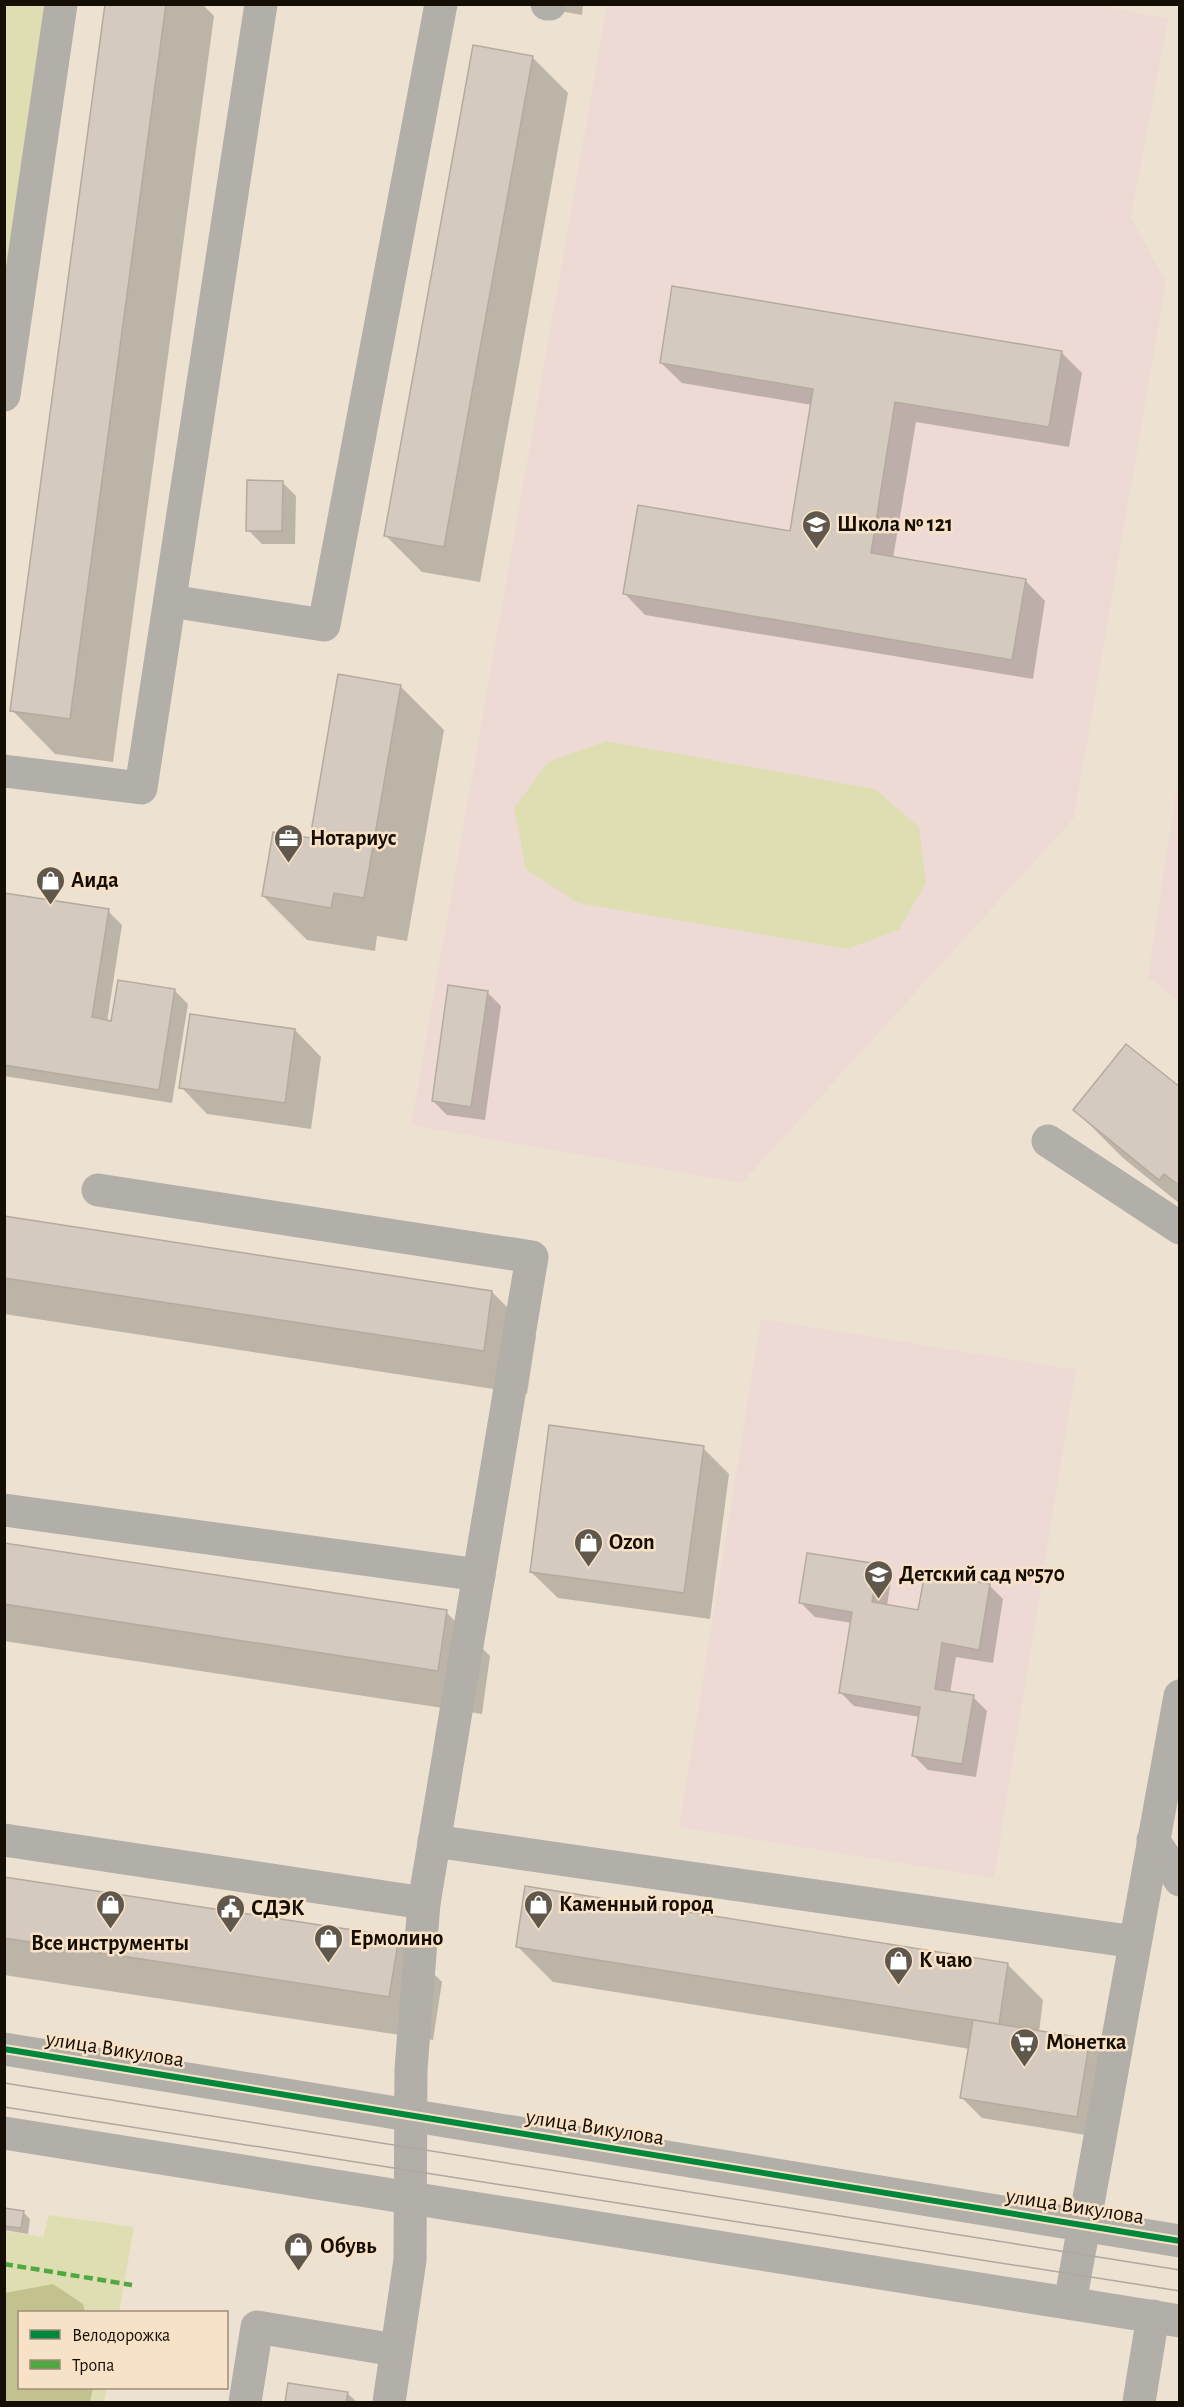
<svg xmlns="http://www.w3.org/2000/svg" width="1184" height="2407" font-family="'Alegreya Sans',sans-serif">
  <style>
    .education { fill: #eedad4 }
    .green { fill: #dfdeb3 }
    .forest { fill: #c3c28e }
    .shadow { fill: #0003 }
    .building { fill: #d4cabf; stroke: #b4ab9f; stroke-width: 1.5 }
    .lines { fill: none; stroke-linecap: round; stroke-linejoin: round }
    .minor { stroke: #b2aea8; stroke-width: 33 }
    .tram { stroke: #aea8a0; stroke-width: 1.5 }
    .quiet { stroke: #51a840; stroke-width: 4.5; stroke-dasharray: 9 4.5; stroke-linecap: butt }
    .cycleway-casing { stroke: #f8e2c7; stroke-width: 10 }
    .cycleway { stroke: #00873e; stroke-width: 6 }
    .labels { text-anchor: middle; dominant-baseline: central; stroke-width: 5; stroke-linejoin: round; paint-order: stroke }
    .poi-label { font-size: 22px; font-weight: bold; fill: #150e05; stroke: #f8e2c7; text-anchor: start }
    .street-label { font-size: 22px; fill: #150e05; stroke: #f8e2c7 }
  </style>
  <rect width="100%" height="100%" fill="#ede1d2"/>
  <g class="education">
    <polygon points="1091,4 1168,19 1131,218 1166,282 1074,818 742,1183 411,1125 607,5"/>
    <polygon points="1179,771 1180,1002 1179,1002 1148,977"/>
    <polygon points="761,1319 1076,1370 994,1878 679,1827"/>
  </g>
  <g class="green">
    <polygon points="5,5 50,5 5,295"/>
    <polygon points="606,741 875,789 919,827 926,883 899,930 847,949 578,903 526,869 514,808 548,762"/>
    <polygon points="49,2215 134,2227 119,2312 20,2312 20,2388 107,2388 104,2402 5,2402 4,2231 43,2237"/>
  </g>
  <polygon class="forest" points="53,2284 83,2304 85,2312 20,2312 20,2388 93,2388 90,2402 5,2402 5,2293"/>
  <g class="shadow">
    <polygon points="107,4 202,4 214,16 113,762 55,754 12,710"/>
    <polygon points="520,4 583,4 582,15"/>
    <polygon points="532,57 568,93 480,582 422,572 386,536"/>
    <polygon points="1061,352 1082,373 1069,447 916,422 893,558 1025,580 1045,601 1033,679 645,615 625,594 791,533 812,405 682,383 661,363"/>
    <polygon points="282,482 296,496 295,544 262,544 248,530"/>
    <polygon points="400,686 444,730 407,941 377,936 375,951 307,940 263,896 311,840"/>
    <polygon points="4,894 108,911 122,925 107,1022 113,1023 174,990 188,1004 172,1103 4,1076"/>
    <polygon points="487,992 501,1006 485,1120 447,1115 433,1101"/>
    <polygon points="295,1030 321,1057 311,1129 207,1114 181,1087"/>
    <polygon points="1180,1089 1180,1204 1123,1158 1075,1110"/>
    <polygon points="4,1218 492,1292 536,1336 527,1394 4,1314"/>
    <polygon points="703,1448 729,1474 710,1619 558,1598 531,1572"/>
    <polygon points="4,1544 446,1612 490,1656 482,1714 4,1641"/>
    <polygon points="877,1566 891,1580 887,1606 920,1611 989,1585 1003,1599 993,1663 956,1657 950,1693 973,1697 987,1711 976,1777 928,1770 914,1756 920,1717 854,1706 840,1692 852,1623 815,1617 801,1603"/>
    <polygon points="4,1878 398,1938 442,1982 433,2040 4,1975"/>
    <polygon points="517,1946 1008,1965 1043,2000 1039,2032 1089,2040 1110,2061 1098,2137 982,2118 962,2098 970,2049 553,1982"/>
    <polygon points="4,2210 23,2212 30,2219 28,2234 4,2230"/>
    <polygon points="289,2385 347,2393 357,2402 287,2402"/>
  </g>
  <g class="building">
    <polygon points="105,4 166,4 70,719 10,711"/>
    <polygon points="473,45 533,56 444,547 384,536"/>
    <polygon points="672,286 1062,351 1049,427 895,402 871,553 1026,579 1012,660 623,594 638,505 790,531 813,389 660,363"/>
    <polygon points="247,480 283,481 282,531 246,531"/>
    <polygon points="338,674 401,685 364,898 334,893 331,908 262,896 273,832 310,838"/>
    <polygon points="4,893 109,909 92,1017 111,1021 118,980 175,989 159,1090 4,1065"/>
    <polygon points="448,985 488,991 471,1107 432,1101"/>
    <polygon points="190,1014 295,1029 285,1103 179,1088"/>
    <polygon points="1126,1044 1180,1087 1180,1186 1164,1174 1159,1180 1073,1110"/>
    <polygon points="4,1216 492,1291 484,1351 4,1278"/>
    <polygon points="549,1425 704,1446 684,1593 530,1572"/>
    <polygon points="4,1543 447,1610 438,1671 4,1604"/>
    <polygon points="807,1553 878,1564 872,1602 918,1610 925,1573 990,1584 979,1650 942,1643 935,1689 974,1695 962,1764 912,1756 920,1707 839,1693 852,1612 799,1603"/>
    <polygon points="4,1877 399,1937 389,1997 4,1938"/>
    <polygon points="525,1886 1008,1963 999,2024 516,1947"/>
    <polygon points="973,2020 1090,2039 1077,2117 960,2098"/>
    <polygon points="4,2208 24,2211 21,2228 4,2226"/>
    <polygon points="288,2383 348,2392 346,2402 285,2402"/>
  </g>
  <g class="lines">
    <g class="minor">
      <polyline points="547,4 550,4"/>
      <polyline points="4,395 61,4"/>
      <polyline points="170,601 324,625 441,4"/>
      <polyline points="4,771 141,788 261,4"/>
      <polyline points="1048,1141 1180,1228"/>
      <polyline points="98,1190 532,1257 424,1903 411,2069 410,2260 389,2402"/>
      <polyline points="4,1510 479,1575"/>
      <polyline points="4,1840 424,1903"/>
      <polyline points="1153,1840 1180,1880"/>
      <polyline points="434,1841 1135,1942"/>
      <polyline points="4,2049 1180,2241"/>
      <polyline points="4,2133 1180,2321"/>
      <polyline points="1070,2303 1180,1696"/>
      <polyline points="245,2402 257,2327 395,2350"/>
      <polyline points="1139,2402 1153,2316"/>
    </g>
    <g class="tram">
      <polyline points="4,2083 1180,2270"/>
      <polyline points="4,2107 1180,2291"/>
    </g>
    <polyline class="quiet" points="4,2264 132,2285"/>
    <defs>
      <polyline id="cycleway" points="4,2049 1180,2241"/>
    </defs>
    <use href="#cycleway" class="cycleway-casing"/>
    <use href="#cycleway" class="cycleway"/>
  </g>
  <defs>
    <symbol id="school-pin" viewBox="-11 -11 22 30"><path d="M0 17L-7.5 6A9.5 9.5 0 1 1 7.5 6Z" fill="#61584d" stroke="#f8e2c7"/><path d="M0-5L7-2L0 1L-7-2ZM-4 1L0 2.5L4 1V4Q0 6-4 4Z" fill="#fff"/></symbol>
    <symbol id="office-pin" viewBox="-11 -11 22 30"><path d="M0 17L-7.5 6A9.5 9.5 0 1 1 7.5 6Z" fill="#61584d" stroke="#f8e2c7"/><path d="M-6-3h4V-5.5h4V-3h4V5H-6ZM-1-4.5V-3h2v-1.5ZM-6 0V1H6V0Z" fill="#fff"/></symbol>
    <symbol id="shop-pin" viewBox="-11 -11 22 30"><path d="M0 17L-7.5 6A9.5 9.5 0 1 1 7.5 6Z" fill="#61584d" stroke="#f8e2c7"/><path d="M-5-2.5h2.3a2.7 3.5 0 0 1 5.4 0H5L5.5 6h-11ZM-1.5-2.5h3a1.5 2.3 0 0 0-3 0Z" fill="#fff"/></symbol>
    <symbol id="civic-pin" viewBox="-11 -11 22 30"><path d="M0 17L-7.5 6A9.5 9.5 0 1 1 7.5 6Z" fill="#61584d" stroke="#f8e2c7"/><path d="M-.6-6.5H3V-4.5H.6V-3L4-1V1h2V6H-6V1h2V-1L-.6-3ZM-1.2 2.5V6h2.4V2.5Z" fill="#fff"/></symbol>
    <symbol id="supermarket-pin" viewBox="-11 -11 22 30"><path d="M0 17L-7.5 6A9.5 9.5 0 1 1 7.5 6Z" fill="#61584d" stroke="#f8e2c7"/><path d="M-6-5.5h2.5l.6 2H6L4.5 2H-2.5L-4.4-4H-6ZM-1.5 3.2a1.3 1.3 0 1 0 .1 0ZM3 3.2a1.3 1.3 0 1 0 .1 0Z" fill="#fff"/></symbol>
  </defs>
  <g fill-rule="evenodd">
    <use href="#school-pin" x="800" y="508" width="33" height="45"/>
    <use href="#office-pin" x="272" y="822" width="33" height="45"/>
    <use href="#shop-pin" x="34" y="864" width="33" height="45"/>
    <use href="#shop-pin" x="572" y="1526" width="33" height="45"/>
    <use href="#school-pin" x="862" y="1558" width="33" height="45"/>
    <use href="#shop-pin" x="94" y="1888" width="33" height="45"/>
    <use href="#shop-pin" x="522" y="1888" width="33" height="45"/>
    <use href="#civic-pin" x="214" y="1892" width="33" height="45"/>
    <use href="#shop-pin" x="312" y="1922" width="33" height="45"/>
    <use href="#shop-pin" x="882" y="1944" width="33" height="45"/>
    <use href="#supermarket-pin" x="1008" y="2026" width="33" height="45"/>
    <use href="#shop-pin" x="282" y="2230" width="33" height="45"/>
  </g>
  <g class="labels">
    <g class="poi-label">
      <text x="837" y="524">Школа № 121</text>
      <text x="310" y="838">Нотариус</text>
      <text x="71" y="880">Аида</text>
      <text x="609" y="1542">Ozon</text>
      <text x="899" y="1574">Детский сад №570</text>
      <text x="559" y="1904">Каменный город</text>
      <text x="251" y="1908">СДЭК</text>
      <text x="350" y="1938">Ермолино</text>
      <text x="110" y="1943" text-anchor="middle">Все инструменты</text>
      <text x="919" y="1960">К чаю</text>
      <text x="1046" y="2042">Монетка</text>
      <text x="320" y="2246">Обувь</text>
    </g>
    <g class="street-label">
      <text transform="translate(115 2049) rotate(9)">улица Викулова</text>
      <text transform="translate(595 2127) rotate(9)">улица Викулова</text>
      <text transform="translate(1075 2206) rotate(9)">улица Викулова</text>
    </g>
  </g>
  <rect width="1184" height="2407" fill="none" stroke="#150e05" stroke-width="12"/>
  <rect x="18" y="2311" width="210" height="78" fill="#f8e2c7" stroke="#9d8d79" stroke-width="1.5"/>
  <rect x="30" y="2330" width="30" height="9" fill="#00873e" stroke="#9d8d79" stroke-width="1.5"/>
  <text x="72" y="2341" font-size="18" fill="#150e05">Велодорожка</text>
  <rect x="30" y="2360" width="30" height="9" fill="#51a840" stroke="#9d8d79" stroke-width="1.5"/>
  <text x="72" y="2371" font-size="18" fill="#150e05">Тропа</text>
</svg>
